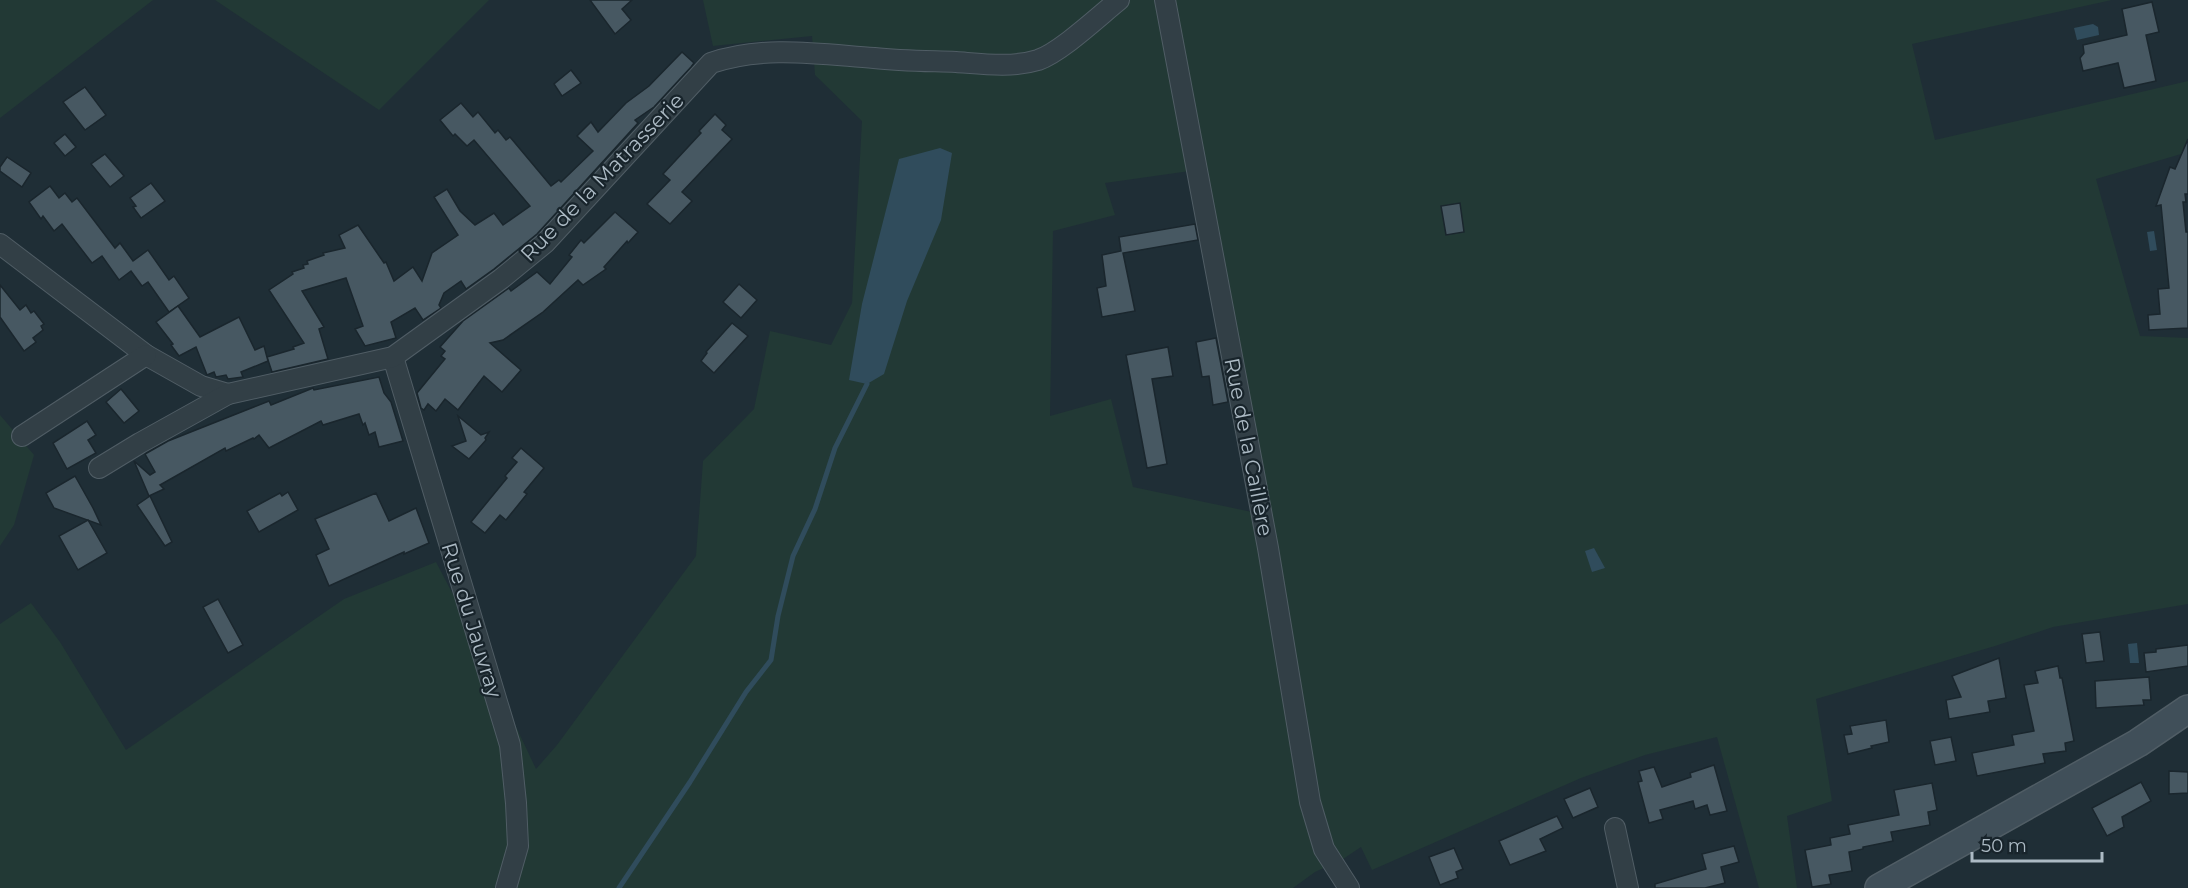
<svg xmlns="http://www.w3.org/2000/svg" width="2188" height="888" font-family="Montserrat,sans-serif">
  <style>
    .green { fill: #223935; fill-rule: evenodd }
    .water { fill: #304c5c }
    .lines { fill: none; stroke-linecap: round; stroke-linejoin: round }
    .stream { stroke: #304c5c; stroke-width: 5 }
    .building { fill: #475862; stroke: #1a262d; stroke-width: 1.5 }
    .street-casing { stroke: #505d65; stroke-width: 22 }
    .secondary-casing { stroke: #505d65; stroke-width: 30 }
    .street { stroke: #323f46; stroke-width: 20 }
    .secondary { stroke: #404f59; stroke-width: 27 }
    .labels { text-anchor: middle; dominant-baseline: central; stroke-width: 4.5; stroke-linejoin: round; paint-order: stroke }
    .street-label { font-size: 21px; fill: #acbac4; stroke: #18242b }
  </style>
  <rect width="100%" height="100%" fill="#1f2e36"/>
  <g class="green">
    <polygon points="0,0 153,0 0,118"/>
    <polygon points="215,0 489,0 379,110"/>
    <path d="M703 0H2112L1912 44 1935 140 2188 81V152L2096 179 2140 336 2188 338V604L2053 627 1995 646 1816 699 1832 801 1787 816 1797 888H1759L1717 737 1645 755 1581 778 1372 870 1361 847 1343 859 1315 872 1293 888H0V624L31 603 60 642 126 750 344 599 436 562 458 604 536 769 557 745 696 556 703 461 754 409 770 331 831 345 852 303 862 121 815 75 812 36 713 46ZM1204 169 1252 512 1133 487 1111 399 1050 416 1053 231 1115 215 1105 183Z"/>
    <polygon points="0,415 34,455 14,525 0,546"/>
  </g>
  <g class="water">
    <polygon points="2093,24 2098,27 2099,35 2077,40 2074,28"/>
    <polygon points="940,148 952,153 941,220 907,301 884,374 867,384 849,380 862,304 899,159"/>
    <polygon points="2154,231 2157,250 2150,251 2147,232"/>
    <polygon points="1594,548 1605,568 1592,572 1585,551"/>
    <polygon points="2137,643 2139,663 2130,663 2128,644"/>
  </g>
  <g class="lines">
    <polyline class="stream" points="619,888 690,782 746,692 771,660 778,616 793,556 815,509 835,448 867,384"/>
  </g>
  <g class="building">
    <polygon points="590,0 632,0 622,9 631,20 615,34"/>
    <polygon points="2152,2 2159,32 2146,35 2156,81 2124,88 2118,63 2083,71 2080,58 2084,53 2083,45 2127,35 2122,9"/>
    <polygon points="682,52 694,63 691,67 654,107 635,120 638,123 537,234 494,269 466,289 461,281 444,293 439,305 441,308 423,320 415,308 391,322 396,338 365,346 355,329 363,326 346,278 302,291 324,327 319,329 328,359 272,372 267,357 294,349 293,347 304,343 269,290 293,274 292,272 304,268 303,265 308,264 307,261 324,255 323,253 345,248 339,235 358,225 384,263 386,262 394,281 413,267 422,281 432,253 458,235 434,197 447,189 460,211 475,225 494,213 503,225 530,206 474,140 467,146 455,134 453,136 440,120 461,103 473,117 478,112 495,133 498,130 506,140 510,137 551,186 559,180 561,182 593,151 577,136 591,122 598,132 626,103 649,86"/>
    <polygon points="571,70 581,83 562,96 554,84"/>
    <polygon points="85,87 106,115 85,130 63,102"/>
    <polygon points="715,114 726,125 722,130 732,139 682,192 692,201 670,224 647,204 670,180 663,174 701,133 699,131"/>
    <polygon points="65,134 76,147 65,156 54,143"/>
    <polygon points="2188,139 2188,194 2185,194 2186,202 2183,202 2186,232 2188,232 2188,328 2149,330 2148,315 2160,314 2158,289 2169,288 2161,205 2156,206 2170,167 2175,169"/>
    <polygon points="105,154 124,176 110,187 91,164"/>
    <polygon points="7,157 31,173 22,187 0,171 0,167"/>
    <polygon points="151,183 165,201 141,218 133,207 136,206 130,198"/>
    <polygon points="50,186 59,198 65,193 72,202 77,198 115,248 120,243 133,261 148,250 169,280 174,276 189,298 169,312 148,282 142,286 131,271 119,280 102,256 92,263 62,224 54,231 43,216 41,219 29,202"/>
    <polygon points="1460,203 1464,232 1446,235 1441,206"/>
    <polygon points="615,212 638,232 628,243 627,241 604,267 606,269 583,285 578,280 543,312 503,340 490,343 521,370 502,392 484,376 458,410 445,399 436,411 428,404 424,410 421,408 417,393 445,359 441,356 445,351 440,347 463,321 509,288 511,291 537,272 550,284 572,257 569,255 581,240 584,243"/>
    <polygon points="1195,224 1198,240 1123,253 1135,311 1102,317 1097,288 1106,286 1102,255 1121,251 1119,237"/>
    <polygon points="739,284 757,300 741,318 723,302"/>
    <polygon points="0,285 20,310 26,305 31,313 34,311 44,324 41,326 43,330 33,338 36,342 24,351 0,317"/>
    <polygon points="178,306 200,337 239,317 255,350 264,346 268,361 241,372 243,377 228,379 226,375 216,377 214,372 207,375 196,347 179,356 171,345 173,344 156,322"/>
    <polygon points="732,323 748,336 714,373 701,361 707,353 706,352"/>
    <polygon points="1216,338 1228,402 1213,405 1209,376 1202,377 1196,342"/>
    <polygon points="1168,347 1173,376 1152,379 1167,464 1147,468 1126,355"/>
    <polygon points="379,377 384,393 391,402 403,441 379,447 375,432 369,435 365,423 363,425 359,414 323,425 321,421 269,448 259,435 254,439 253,438 226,451 225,448 160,485 164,489 149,496 134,461 150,475 155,472 145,454 168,441 269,401 271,405 313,388 314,390"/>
    <polygon points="121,389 139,411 124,423 106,402"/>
    <polygon points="458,416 481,435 489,432 485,438 486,440 469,459 452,446 466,441"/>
    <polygon points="87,421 96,435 88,440 96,453 67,469 53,443"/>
    <polygon points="521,448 544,468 524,492 527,494 506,520 500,515 485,533 471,522 507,478 505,476 517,462 512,458"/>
    <polygon points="75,476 93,508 101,525 54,508 46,493"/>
    <polygon points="288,492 298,510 259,532 247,511 280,493 282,496"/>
    <polygon points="376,493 389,521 416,508 429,543 404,554 404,552 329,586 316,555 329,549 315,519"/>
    <polygon points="150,496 172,542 165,546 137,505"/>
    <polygon points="88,520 107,553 78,570 59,536"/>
    <polygon points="218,599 243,645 228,653 203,607"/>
    <polygon points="2100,632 2104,661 2086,663 2082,634"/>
    <polygon points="2188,645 2188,666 2146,672 2144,653 2156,652 2156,649"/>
    <polygon points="1999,658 2006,698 1988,701 1990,712 1949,719 1946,700 1961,697 1952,676"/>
    <polygon points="2058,666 2060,678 2062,678 2074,741 2065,743 2066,751 2043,754 2045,763 1977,776 1972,753 2014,745 2012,735 2034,731 2024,685 2038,683 2035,671"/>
    <polygon points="2149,677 2151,700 2143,700 2144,705 2096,708 2095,681"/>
    <polygon points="1886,720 1889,742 1871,746 1872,748 1848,754 1844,735 1852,734 1850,726"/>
    <polygon points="1951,737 1956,761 1935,765 1930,741"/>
    <polygon points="1714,765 1727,811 1710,815 1707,805 1695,809 1693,801 1660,810 1663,819 1649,823 1638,782 1642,781 1639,771 1654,767 1662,787 1691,777 1690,773"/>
    <polygon points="2169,771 2188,772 2188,793 2169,794"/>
    <polygon points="2141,782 2151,801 2122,817 2124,827 2107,836 2092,808"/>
    <polygon points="1932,783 1937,810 1928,812 1930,825 1891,832 1893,841 1863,847 1863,849 1849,852 1852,871 1829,875 1831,884 1812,887 1805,850 1831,845 1830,838 1850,834 1848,825 1899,815 1894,790"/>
    <polygon points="1590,788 1598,807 1573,818 1564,799"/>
    <polygon points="1557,816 1563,828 1540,839 1546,851 1510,865 1499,841"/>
    <polygon points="1734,846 1739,862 1721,867 1725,883 1705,888 1655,888 1655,884 1706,869 1702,854"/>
    <polygon points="1454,848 1463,869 1456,872 1458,878 1440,885 1429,857"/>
  </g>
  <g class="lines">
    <defs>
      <g id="street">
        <polyline points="1165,0 1268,548 1310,802 1324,849 1349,888"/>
        <polyline points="0,244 146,355 201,386 228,394"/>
        <polyline points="393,357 510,745 516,803 518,846 506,888"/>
        <polyline points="22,436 146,355"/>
        <path d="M99 468 140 443 228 394 393 357 501 279 545 243 711 63C764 45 819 54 874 58 901 61 929 61 956 62 983 64 1012 68 1038 60 1061 52 1099 16 1119 0"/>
        <polyline points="1615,828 1628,888"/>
      </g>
      <polyline id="secondary" points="1879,888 2138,743 2188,709"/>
    </defs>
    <use href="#street" class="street-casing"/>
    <use href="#secondary" class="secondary-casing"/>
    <use href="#street" class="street"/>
    <use href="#secondary" class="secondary"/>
  </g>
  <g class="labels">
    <g class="street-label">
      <text transform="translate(602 177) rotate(-46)">Rue de la Matrasserie</text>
      <text transform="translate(1249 447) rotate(79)">Rue de la Caillère</text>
      <text transform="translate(472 620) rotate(73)">Rue du Jauvray</text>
    </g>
  </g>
  <path d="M1972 852v9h130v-9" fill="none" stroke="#acbac4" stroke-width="3"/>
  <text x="1981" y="852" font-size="18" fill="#acbac4" stroke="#18242b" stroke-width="4.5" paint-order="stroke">50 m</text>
</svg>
